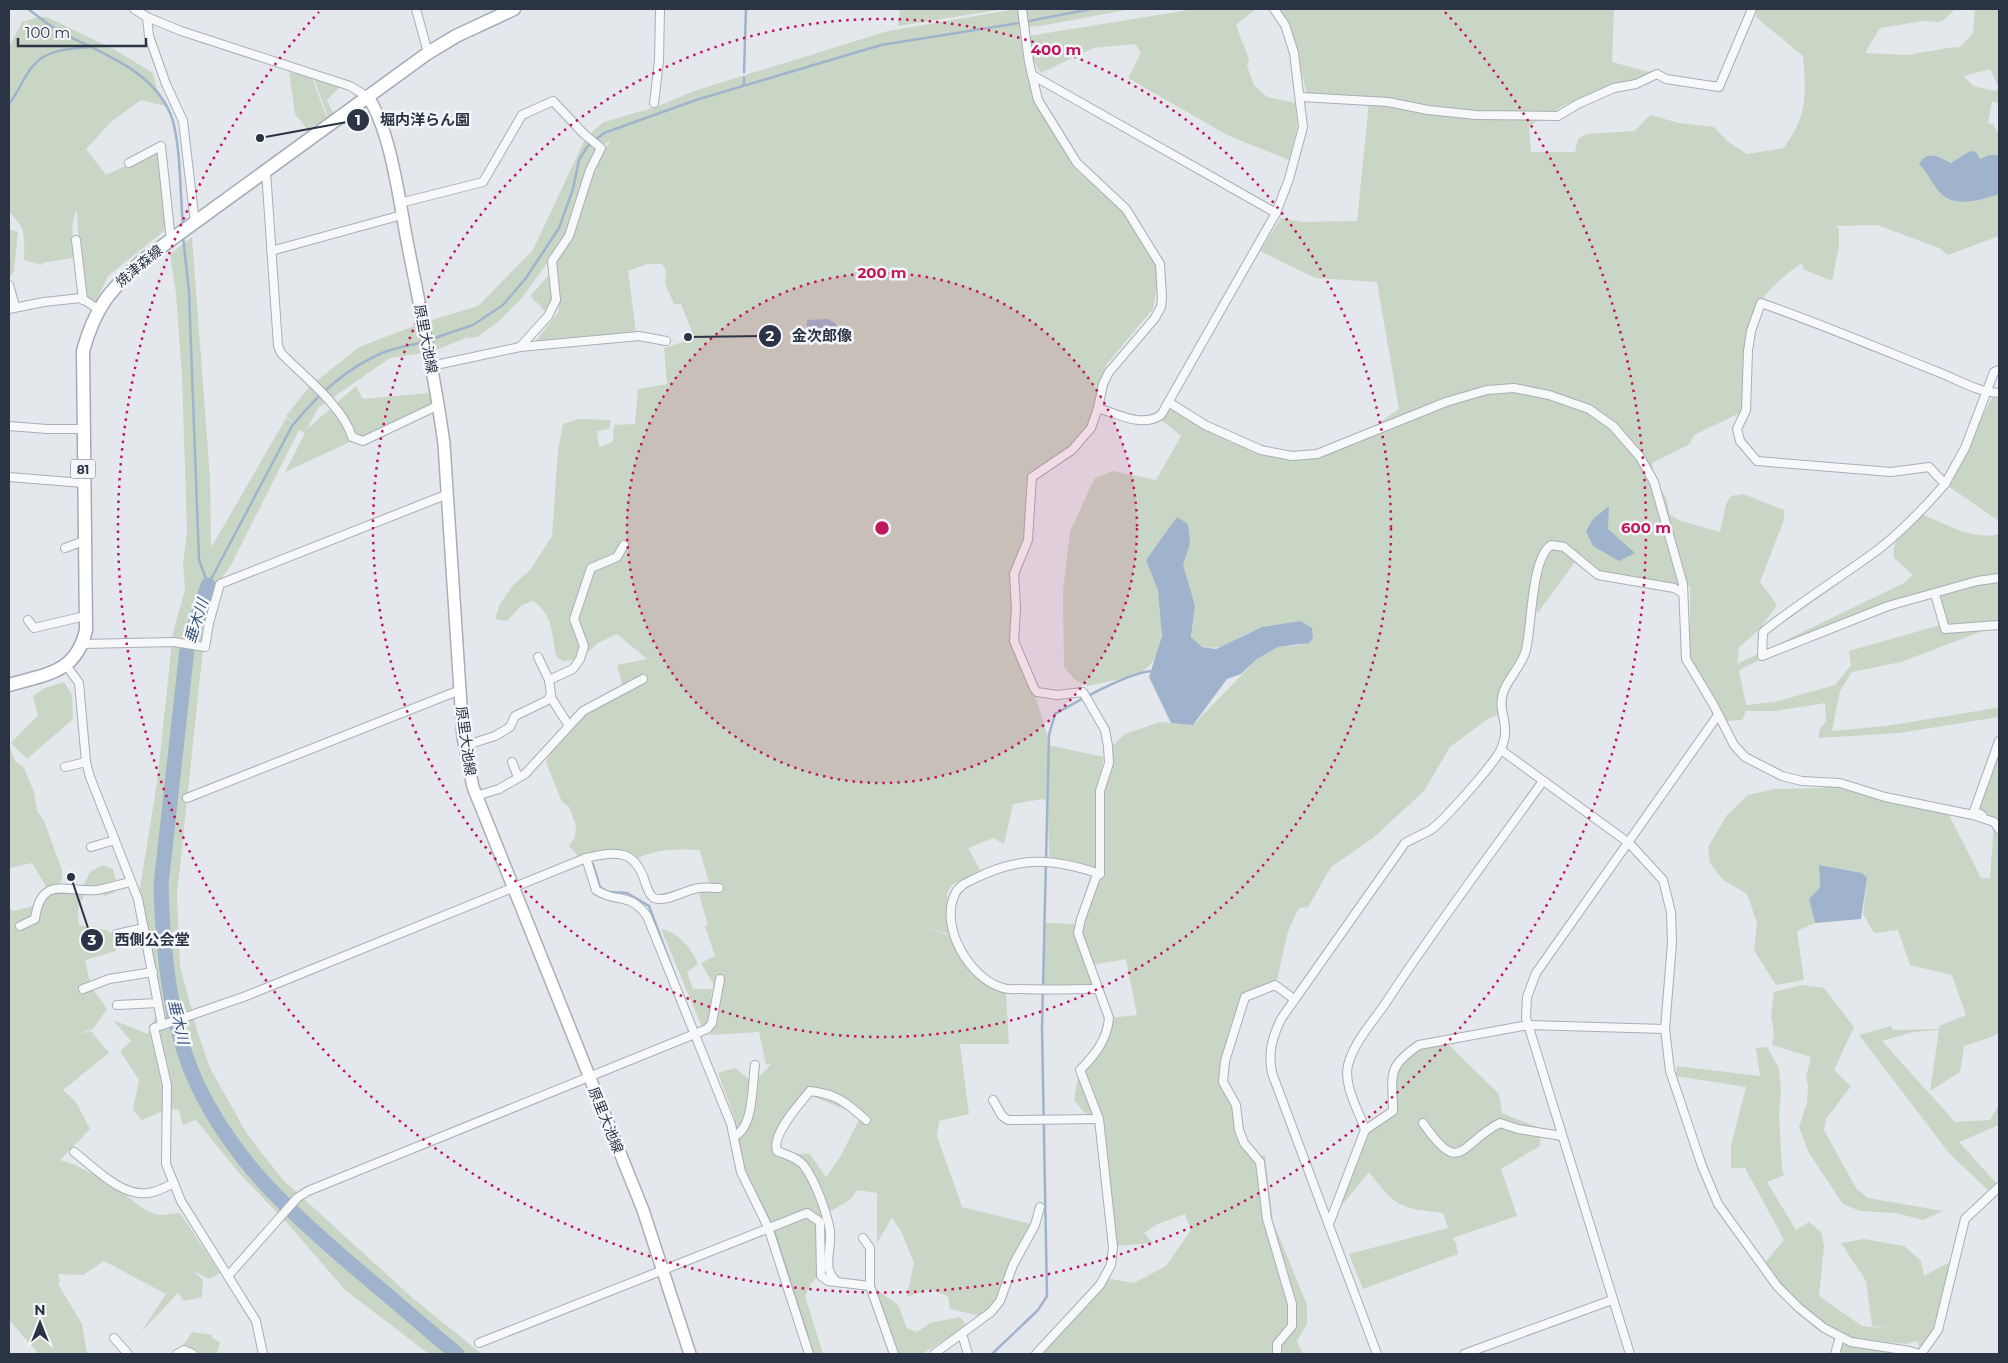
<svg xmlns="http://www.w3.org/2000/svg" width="2008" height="1363" font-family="Montserrat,'Noto Sans JP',sans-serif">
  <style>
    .green { fill: #c9d6c5; fill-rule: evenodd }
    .water { fill: #9fb4cc }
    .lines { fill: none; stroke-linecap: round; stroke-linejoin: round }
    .stream { stroke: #9fb4cc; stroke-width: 2.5 }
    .river { stroke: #9fb4cc; stroke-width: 15 }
    .street-casing { stroke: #a9aeb7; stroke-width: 10 }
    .secondary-casing { stroke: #a9aeb7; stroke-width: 14 }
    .primary-casing { stroke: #a3abb8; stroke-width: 15 }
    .street { stroke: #f7f8fa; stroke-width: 8 }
    .secondary { stroke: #fff; stroke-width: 11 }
    .primary { stroke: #fff; stroke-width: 12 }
    .ring { fill: none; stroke: #c2185b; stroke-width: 2.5; stroke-dasharray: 2.5 5 }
    .labels { text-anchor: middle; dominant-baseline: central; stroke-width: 5; stroke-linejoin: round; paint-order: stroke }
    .shield { fill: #f4f6f9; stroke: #676e7b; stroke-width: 1 }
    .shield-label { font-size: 12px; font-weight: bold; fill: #2b3445 }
    .street-label { font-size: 14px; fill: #2b3445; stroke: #f4f6f9 }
    .water-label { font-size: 15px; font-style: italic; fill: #34527a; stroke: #f4f6f9 }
    .centre { fill: #c2185b; stroke: #f4f6f9; stroke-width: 2.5 }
    .ring-label { font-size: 15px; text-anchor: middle; font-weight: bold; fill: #c2185b; stroke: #f4f6f9; stroke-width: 5; stroke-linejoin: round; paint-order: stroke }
    .leader { fill: none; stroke: #2b3445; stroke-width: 2 }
    .callout-dot { fill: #2b3445; stroke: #f4f6f9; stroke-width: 2 }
    .mark-label { font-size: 15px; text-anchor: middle; font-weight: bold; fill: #fff }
    .callout-label { font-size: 15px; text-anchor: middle; font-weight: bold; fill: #2b3445; stroke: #f4f6f9; stroke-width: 5; stroke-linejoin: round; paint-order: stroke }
  </style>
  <rect width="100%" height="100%" fill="#e4e7ec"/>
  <g class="green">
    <polygon points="900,9 1004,9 898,26"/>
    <path d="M1016 9H1131L1041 26 1025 27 1033 96 1075 169 1124 211 1158 266V283L1153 309 1106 365 1091 428 1072 450 1032 477 1028 540 1014 580V641L1034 693 1048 737V745L1104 757 1098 784 1095 872 1049 857 1047 776 1046 802 1043 799 1013 804 1004 844 993 838 968 848 980 870 952 885 947 893 949 934 923 926 954 937 963 957 1006 993 1009 1044H960L969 1114 939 1121 937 1136 962 1207 1035 1225 985 1317 950 1309 948 1296 930 1289 907 1297 914 1263 901 1231 892 1218 877 1243V1193L857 1190 850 1200 831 1211 826 1205 828 1235 823 1234 821 1273 811 1283 805 1296 823 1354H810L766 1222 741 1172 736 1137 744 1129 753 1078 760 1076 772 1063 766 1065 759 1032 710 1035 715 1022 713 984 701 963 715 956 705 926 708 925 699 894 710 886 700 851 702 850C677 849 657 848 634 860L622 853 579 857 569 846 575 837 576 825 569 807 562 802 546 762C553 743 567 722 585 710 596 702 616 697 622 684L617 665 647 659 617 634 598 643 580 659 563 661 556 656C551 632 554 616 533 601L522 605 507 621 495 619 500 604 513 585 530 570 552 536 558 450 563 424 579 419 611 420 609 429 597 431 599 447 613 442 614 425 635 424 638 389 667 384 664 348 689 340 692 332 681 304H674L665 284 666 271 662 264H647L628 271 636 332 535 342 559 311 557 259 572 238 590 178 602 153 611 140 602 146 591 133 604 122 656 107 694 91 888 31ZM804 1093 861 1116 840 1157 826 1177 810 1154 776 1153 775 1146Z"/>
    <polygon points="1195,9 1256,9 1236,25 1249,59 1247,66 1254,85 1267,97 1296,103 1297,128 1289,160 1227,135 1128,78 1141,53 1135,44 1093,48 1041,73 1030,55 1029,36"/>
    <path d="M1279 9H1614L1612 62 1657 74 1566 104 1529 126 1531 152H1575L1578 139 1586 134 1635 131 1650 115 1679 123 1714 127 1727 141 1747 154 1784 148C1808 113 1806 97 1803 56L1756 17V9H1955L1944 20 1939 22 1923 21 1880 28 1865 53 1908 55 1954 47 1959 48 1973 33 1975 9H1999V88L1990 69 1964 76 1973 86 1994 91 1999 89V103L1992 102 1988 123 1993 124 1999 134V236L1948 255 1939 248 1877 225 1836 226 1839 229V246L1832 281 1803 269 1802 263C1788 273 1775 282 1765 296 1747 322 1747 379 1746 410L1694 435 1690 444 1652 463 1656 488 1666 497 1670 515 1681 521 1720 532 1726 504 1731 496 1743 494 1784 510V520L1760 582 1777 605 1759 630 1739 647 1737 664 1904 583 1913 575 1894 558C1892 537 1906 527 1920 513 1943 523 1973 541 1999 534V629L1985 630 1901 662 1852 672 1840 691 1832 731 1886 726 1995 708H1999V717L1899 733 1819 738V731L1826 721 1825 703 1775 711H1746L1742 720 1727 721 1690 656V586L1645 583 1598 575 1577 559 1537 614 1535 589 1524 656 1513 677 1503 713 1489 718 1450 747 1424 791 1373 838 1331 867 1308 907 1299 908 1288 931 1277 980 1275 984 1245 997 1236 1043 1222 1080 1236 1105 1238 1130 1259 1157 1265 1155 1273 1222 1307 1305V1324L1297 1341 1303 1354H1036L1047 1335 1053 1336 1104 1278 1134 1283 1166 1266 1191 1230 1185 1214 1158 1224 1144 1233 1153 1243 1117 1246 1099 1119 1084 1112 1074 1100 1079 1071 1093 1057 1109 1018 1137 1015 1126 959 1092 965 1080 939 1094 989 1043 984 1045 923 1076 924 1100 874V791L1110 748 1125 734 1160 722 1193 725 1257 659 1278 647 1302 645 1300 621C1287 624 1272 624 1260 628 1233 638 1220 658 1191 641L1195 606 1182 566 1157 573C1159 601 1172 651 1144 670 1132 678 1103 682 1088 686L1075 680 1064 667 1063 591 1070 532 1094 479 1113 471 1156 480 1181 436 1158 417 1170 403 1229 442 1254 449 1313 455 1358 438 1399 409 1377 282 1315 278 1260 251 1281 218 1302 222 1357 221 1369 101 1307 94 1289 23ZM1935 591 1944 624 1849 651 1851 665 1835 685 1774 702 1746 705 1739 670 1849 617Z"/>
    <path d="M38 17H47L115 50 153 73 157 89 165 106 141 100 112 121 86 149 106 175 159 150 169 227 108 276 96 301 81 298 77 210C70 223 72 237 75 252L72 258 42 263V265L24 260C24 237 27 228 9 212V47L22 22Z"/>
    <polygon points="289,72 312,78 327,118 307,129 295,114"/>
    <polygon points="314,79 340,87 327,100 333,113 328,117"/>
    <polygon points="585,139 598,149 583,177 572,220 564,239 522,298 498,322 477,337 466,338 431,352 390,358 318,408 307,429 356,386 363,399 429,393 432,404 285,472 305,433 299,430 231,565 222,578 206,620 177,895 180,966 197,1030 210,1068 247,1134 283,1180 416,1301 482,1354 429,1354 345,1290 288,1224 240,1174 196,1120 183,1125 179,1110 168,1109 142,1120 133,1110 139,1080 120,1051 131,1041 113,1020 148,1034 158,1010 138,900 157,783 173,633 185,589 183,563 187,533 182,376 176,294 170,254 192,237 210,478 211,548 286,418 294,424 286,416 309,387 359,347 422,323 478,306 533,250"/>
    <polygon points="9,229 18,232 14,271 9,278"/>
    <polygon points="551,273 552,304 547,313 530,296"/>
    <polygon points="1999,397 1999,521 1945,484 1992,398"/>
    <polygon points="64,682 72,695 73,719 27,759 11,743 38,715 33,696 45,688"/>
    <polygon points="1999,741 1999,1032 1994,1036 1964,1046 1960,1072 1930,1091 1939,1030 1913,1032 1882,1041 1955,1122 1990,1120 1999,1105 1999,1125 1959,1142 1996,1183 1988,1190 1949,1153 1859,1035 1891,1026 1893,1030 1939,1029 1939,1026 1966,1015 1952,975 1910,965 1898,930 1874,933 1863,914 1867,878 1862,873 1819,865 1820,887 1809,899 1815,923 1797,931 1804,980 1776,985 1754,950 1757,923 1747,894 1722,879 1710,863 1708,847 1727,815 1748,795 1775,789 1821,788 1840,783 1946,809 1981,878 1990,878 1994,823 1974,811"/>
    <polygon points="9,745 15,761 24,768 34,792 37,811 44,821 62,870 62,879 58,887 49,891 32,863 9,868"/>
    <path d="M102 865 113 869 117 884 114 893 105 896 96 890 84 896 78 908 79 925 106 930 117 936 116 951 85 960 91 987 107 1009 93 1029 75 1035 91 1031 109 1053 63 1090 76 1102 90 1129 60 1160C82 1166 104 1180 123 1193 134 1201 145 1213 160 1215 166 1215 174 1213 180 1213L220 1273 209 1279 194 1271 203 1280 202 1297 184 1301 178 1293 141 1332 166 1294 104 1261 83 1275 58 1274 60 1281 58 1284 82 1324 87 1354H39L9 1320V908L14 911 37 905 46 896 82 888 90 872Z"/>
    <path d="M661 929C679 933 691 947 698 964L687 972 693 989H712L709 1021 702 1027Z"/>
    <polygon points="1801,985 1824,988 1854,1027 1834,1070 1851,1086 1826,1119 1824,1130 1856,1188 1868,1198 1943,1211 1923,1220 1896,1213 1860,1211 1843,1204 1809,1153 1799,1127 1807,1103 1808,1086 1806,1077 1811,1057 1772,1045 1774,1034 1771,1015 1774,992"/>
    <path d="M1444 1040 1499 1094 1502 1113 1540 1128V1146L1501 1169 1517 1216 1452 1238 1456 1243 1458 1254 1363 1289 1349 1254 1448 1228 1443 1213C1399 1208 1396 1207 1369 1172L1331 1218 1365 1130 1389 1108 1398 1064 1428 1043Z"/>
    <polygon points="1767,1047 1779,1068 1781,1091 1779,1117 1782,1168 1784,1175 1767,1182 1796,1230 1809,1222 1821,1232 1824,1246 1819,1296 1862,1326 1893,1329 1872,1326 1866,1281 1841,1243 1864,1239 1904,1246 1921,1261 1924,1276 1952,1261 1938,1330 1919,1350 1918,1341 1906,1344 1840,1337 1801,1311 1763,1265 1784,1240 1745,1168 1731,1168 1731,1146 1746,1087 1676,1076 1677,1066 1760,1076 1756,1048"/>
    <polygon points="735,1068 750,1080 744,1120 738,1127 718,1073"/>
    <polygon points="876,1289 898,1305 907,1328 917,1332 930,1323 960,1317 967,1326 922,1354 894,1354"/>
    <polygon points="192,1332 212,1335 212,1338 220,1342 217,1354 196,1354 183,1346"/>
    <polygon points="1843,1338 1901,1352 1902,1354 1836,1354"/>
  </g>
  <g class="water">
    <path d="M1970 151 1976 152 1980 159 1989 155H1999V194C1981 200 1951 210 1937 189 1931 180 1927 172 1919 164 1928 149 1939 157 1951 163Z"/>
    <polygon points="828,319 836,324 835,333 807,339 807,320"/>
    <polygon points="1609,506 1608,529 1635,553 1619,561 1593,546 1586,531 1593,519"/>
    <polygon points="1177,517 1188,524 1190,543 1183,565 1195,606 1191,637 1202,647 1216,649 1262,627 1300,621 1312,628 1313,638 1309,643 1278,647 1257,659 1241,674 1227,679 1193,725 1171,723 1149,677 1162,636 1158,590 1146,560"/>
    <polygon points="1819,865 1862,873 1867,878 1861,919 1815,923 1809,899 1820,887"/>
  </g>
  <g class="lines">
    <g class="stream">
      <path d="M28 9C38 16 48 25 59 31 98 53 150 67 170 113 181 137 180 197 183 226"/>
      <polyline points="744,72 746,9"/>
      <polyline points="744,78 744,85"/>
      <path d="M9 104C18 93 23 78 32 67 46 49 69 49 90 47"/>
      <polyline points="183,236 189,292 199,560 208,584"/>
      <polyline points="429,340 473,325 503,305 526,278 559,228 573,189 579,160 587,147 604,133 696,100 881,45 1013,24 1091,9"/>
      <path d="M208 585 292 426C317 395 345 369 382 353 395 348 411 345 424 342"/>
      <polyline points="593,864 600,887 608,892 627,893 649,906 677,981"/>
      <polyline points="734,1121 737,1131"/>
      <polyline points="738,1138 740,1151"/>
      <polyline points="757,1196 770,1222"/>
      <polyline points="773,1229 807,1335"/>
      <path d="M992 1354 1038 1310 1047 1296 1042 1028 1049 735 1055 714C1076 702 1131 671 1153 671"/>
    </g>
    <path class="river" d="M208 585 187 649 161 885C163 950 169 1024 197 1084 234 1162 289 1211 353 1266 388 1295 422 1325 457 1354"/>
    <defs>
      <g id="street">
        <polyline points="134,9 147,17 181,31 350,86 368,97"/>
        <polyline points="416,9 428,53"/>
        <path d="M1022 9 1029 62 1038 100 1077 163 1126 209 1160 264 1162 297 1161 307 1155 318 1109 372 1103 384 1098 408 1091 428 1072 450 1032 477 1028 540 1014 574 1016 608 1014 641 1034 688 1037 692 1057 695 1083 692 1105 730 1108 746 1109 763 1100 791V874L1096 877 1081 919 1078 933 1109 1018C1107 1040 1095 1055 1080 1070L1099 1119 1113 1247 1111 1265 1100 1285 1036 1354"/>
        <polyline points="147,17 149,36 166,84 183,121 195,223"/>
        <polyline points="1032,75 1276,213"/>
        <polyline points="1301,97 1388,102 1428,110 1476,115 1558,116 1578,104 1614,88 1636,84 1657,74 1666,79 1719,87 1752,9"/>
        <polyline points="654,103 659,61 660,9"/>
        <polyline points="129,163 161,146 171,241"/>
        <path d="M266 171 278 346 281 353C302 375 344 407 352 437L363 441 439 405"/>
        <polyline points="400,203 483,182 522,115 553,101 584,134 601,148 590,170 569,236 552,261 556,300 548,316 520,347"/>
        <polyline points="76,240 83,300"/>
        <polyline points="271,251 402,215"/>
        <polyline points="9,285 15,306"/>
        <polyline points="9,309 44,302 81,298 98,309"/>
        <polyline points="431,366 520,347 639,336 666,341"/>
        <path d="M1999 393C1977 392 1959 380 1938 372 1880 349 1821 324 1761 303L1751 331 1748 351 1746 410 1737 429 1740 441 1757 461 1891 472 1929 467 1945 484C1925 507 1903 530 1879 549 1841 577 1800 602 1763 632L1762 656 1888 606 1977 581 1999 578"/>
        <polyline points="1170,403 1205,425 1261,450 1292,456 1317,454 1446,402 1487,390 1514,388 1549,395 1589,409 1613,426 1640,457 1654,482 1683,584 1686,659 1713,704 1734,745 1745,757 1782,776 1802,781 1840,783 1885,797 1973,815 1994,822 1999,829"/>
        <path d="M1098 408C1118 414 1142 428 1161 415L1276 213 1289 179 1303 127 1294 53 1285 25 1274 9"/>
        <polyline points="9,426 47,429 83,429"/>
        <polyline points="9,477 83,483"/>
        <polyline points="1945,484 1965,448 1994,372 1999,370"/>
        <polyline points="65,548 84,541"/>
        <polyline points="1935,594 1945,629 1999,625"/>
        <polyline points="28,620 34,628 85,616"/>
        <polyline points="83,644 174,642 205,647 209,623 220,584 448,494"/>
        <polyline points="538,657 549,680"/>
        <polyline points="66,665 79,683 86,762 90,777 138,899 162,1025"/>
        <polyline points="550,696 569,726"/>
        <polyline points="464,746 495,736 510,727 515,716 548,700 551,694 549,680 573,669 580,659 584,646 574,619 591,568 617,557 624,545"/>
        <polyline points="1501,750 1629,843 1663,880 1671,912 1672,943 1665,1029 1670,1071 1702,1166 1718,1204 1777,1286 1799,1308 1824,1328 1851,1342 1910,1351 1919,1354"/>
        <polyline points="512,762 518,777"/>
        <polyline points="65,767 86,762"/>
        <polyline points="476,796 499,789 525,774 583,711 643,679"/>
        <polyline points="187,798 460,690"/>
        <polyline points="1982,815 1974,811 1999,741"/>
        <polyline points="91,847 115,840"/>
        <path d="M586 858 596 890C617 904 629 891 647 916L731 1124 741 1172 768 1227 809 1354"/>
        <path d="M20 926 35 919C41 874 67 893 97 890 109 888 120 884 131 882"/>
        <polyline points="117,934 144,928"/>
        <polyline points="83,989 109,979 153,972"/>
        <path d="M1098 989C1073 989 1047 990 1022 989 1016 989 1009 990 1003 988 970 979 939 927 955 894 959 885 968 882 976 878 1020 856 1053 858 1100 874"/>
        <polyline points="117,1005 158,1003"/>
        <polyline points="993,1100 1002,1116 1008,1120 1099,1119"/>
        <path d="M1423 1123C1461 1178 1459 1144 1500 1123L1518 1129 1562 1136"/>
        <path d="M1365 1130C1359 1111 1343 1085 1348 1065 1354 1042 1372 1023 1385 1004 1435 927 1490 855 1543 781"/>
        <path d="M734 1136C754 1129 752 1084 755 1065"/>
        <path d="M74 1152C94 1167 121 1197 148 1193 157 1192 166 1187 174 1183"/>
        <path d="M1329 1224 1365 1130 1393 1111C1393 1076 1385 1068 1419 1045L1528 1025 1665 1029"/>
        <polyline points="863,1238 870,1248 870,1286 894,1354"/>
        <polyline points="228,1276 297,1198 308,1191 707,1029 712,1023 720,979"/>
        <path d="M837 1282C821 1268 832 1251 830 1231 827 1213 815 1180 804 1166 799 1158 786 1155 777 1151 771 1135 800 1103 810 1091 837 1094 847 1103 866 1120"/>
        <polyline points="962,1334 968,1354"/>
        <polyline points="114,1338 128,1354"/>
        <polyline points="479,1343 807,1213 820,1222 821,1276 828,1281 870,1286"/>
        <polyline points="177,1354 184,1350 193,1354"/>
        <path d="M263 1354 256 1321 181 1201 166 1164 167 1085 154 1028 246 996 586 858C619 850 636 850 646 885 648 889 649 895 654 898 666 903 687 889 699 888 705 887 712 888 719 888"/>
        <polyline points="934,1354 991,1312 1000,1301 1013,1265 1035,1225 1040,1207"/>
        <polyline points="1277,1354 1277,1344 1292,1326 1292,1304 1267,1219 1260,1162 1244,1143 1239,1130 1236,1105 1223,1082 1225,1061 1245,997 1275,985 1294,999"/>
        <path d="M1377 1354 1272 1073C1268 1052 1272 1038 1281 1019L1405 843C1414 838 1424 834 1432 829 1445 819 1495 763 1501 749 1512 724 1497 714 1503 693 1508 678 1522 666 1526 650 1532 625 1531 559 1551 545L1564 547 1598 575 1674 588 1683 593"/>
        <polyline points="1464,1354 1612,1300"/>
        <polyline points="1630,1354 1526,1018 1527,997 1536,973 1718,715"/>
        <polyline points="1835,1354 1840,1337"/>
        <polyline points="1921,1354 1938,1330 1965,1219 1999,1187"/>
      </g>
      <path id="secondary" d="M368 97C391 132 399 199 407 241 420 308 435 376 444 444L463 737 473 787 643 1210 690 1354"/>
      <path id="primary" d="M9 685C45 674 76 674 86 630L83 351C95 307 110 290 143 260L428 53 456 36 514 9"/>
    </defs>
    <use href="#street" class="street-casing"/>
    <use href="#secondary" class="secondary-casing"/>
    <use href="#primary" class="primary-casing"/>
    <use href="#street" class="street"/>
    <use href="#secondary" class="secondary"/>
    <use href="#primary" class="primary"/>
  </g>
  <circle cx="882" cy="528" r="255" fill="#c2185b" fill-opacity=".12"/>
  <g class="ring">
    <circle cx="882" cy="528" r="255"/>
    <circle cx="882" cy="528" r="509"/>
    <path d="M1445 12A764 764 0 1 1 319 12"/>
  </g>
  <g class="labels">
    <rect class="shield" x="70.5" y="459.5" width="25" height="19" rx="4"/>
    <g class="shield-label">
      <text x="83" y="469">81</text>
    </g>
    <g class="street-label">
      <text transform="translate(139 266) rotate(-40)">焼津森線</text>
      <text transform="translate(426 339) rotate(79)">原里大池線</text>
      <text transform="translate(466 741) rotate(82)">原里大池線</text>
      <text transform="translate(606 1120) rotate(68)">原里大池線</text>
    </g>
    <g class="water-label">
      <text transform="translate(196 621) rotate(-72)">垂木川</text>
      <text transform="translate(179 1022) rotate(77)">垂木川</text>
    </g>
  </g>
  <circle cx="882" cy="528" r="8" class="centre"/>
  <g class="ring-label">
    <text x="1056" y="55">400 m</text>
    <text x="882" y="278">200 m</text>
    <text x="1646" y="533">600 m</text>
  </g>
  <path class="leader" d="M260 138L358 120M688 337L770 336M71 877L92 940"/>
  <g class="callout-dot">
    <circle cx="260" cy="138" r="5"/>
    <circle cx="688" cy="337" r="5"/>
    <circle cx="71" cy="877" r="5"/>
    <circle cx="358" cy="120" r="12"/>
    <circle cx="770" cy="336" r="12"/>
    <circle cx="92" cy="940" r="12"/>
  </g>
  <g class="mark-label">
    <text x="358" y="125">1</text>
    <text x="770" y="341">2</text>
    <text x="92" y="945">3</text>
  </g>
  <g class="callout-label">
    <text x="425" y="125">堀内洋らん園</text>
    <text x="822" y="341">金次郎像</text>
    <text x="152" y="945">西側公会堂</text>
  </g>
  <rect width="2008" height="1363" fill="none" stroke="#2b3445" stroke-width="20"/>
  <g transform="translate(40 1323)" stroke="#f4f6f9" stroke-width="4" paint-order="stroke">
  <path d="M0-4L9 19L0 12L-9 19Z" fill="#2b3445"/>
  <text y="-8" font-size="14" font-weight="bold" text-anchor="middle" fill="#2b3445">N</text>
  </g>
  <path d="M18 38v8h128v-8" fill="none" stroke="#2b3445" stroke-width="2.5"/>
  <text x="25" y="38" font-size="15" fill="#2b3445" stroke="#f4f6f9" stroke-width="4" paint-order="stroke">100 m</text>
</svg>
